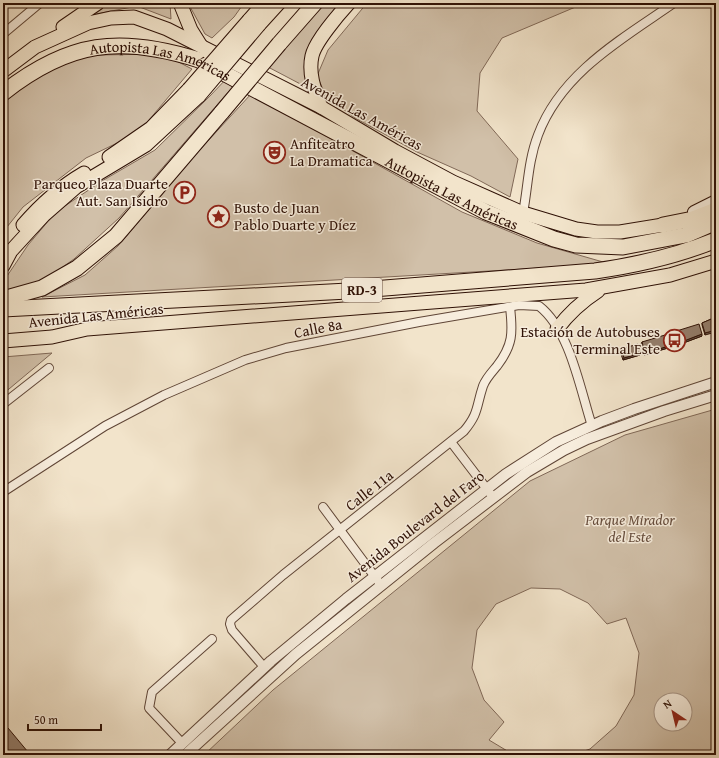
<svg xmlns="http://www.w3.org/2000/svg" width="719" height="758" font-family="'Gentium Book Plus',serif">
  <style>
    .green { fill: #d1c0a9; stroke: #806857; fill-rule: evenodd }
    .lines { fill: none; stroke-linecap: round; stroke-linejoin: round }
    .minor-casing { stroke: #5f4536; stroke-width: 10 }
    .tertiary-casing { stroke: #5f4536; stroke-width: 12 }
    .secondary-casing { stroke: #2e1005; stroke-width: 14 }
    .primary-casing { stroke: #2e1005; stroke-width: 15 }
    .motorway-casing { stroke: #2e1005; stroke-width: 17 }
    .minor { stroke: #f7eddd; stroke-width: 8 }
    .tertiary { stroke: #f7eddd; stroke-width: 10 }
    .secondary { stroke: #f7eddd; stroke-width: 12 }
    .primary { stroke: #f2e4cb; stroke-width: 13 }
    .motorway { stroke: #f2e4cb; stroke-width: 15 }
    .primary-bridge-casing { stroke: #2e1005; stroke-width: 15; stroke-linecap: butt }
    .motorway-bridge-casing { stroke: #2e1005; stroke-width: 17; stroke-linecap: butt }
    .primary-bridge { stroke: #f2e4cb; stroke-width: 13 }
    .motorway-bridge { stroke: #f2e4cb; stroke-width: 15 }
    .wall { fill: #7f6c5d; stroke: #2e1005 }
    .shaded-wall { fill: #68584c; stroke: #2e1005 }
    .building { fill: #947e6c; stroke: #2e1005 }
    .labels { text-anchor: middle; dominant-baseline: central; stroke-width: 3; stroke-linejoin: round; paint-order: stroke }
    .shield { fill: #f7eddd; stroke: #6a5246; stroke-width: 1 }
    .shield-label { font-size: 14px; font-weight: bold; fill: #2e1005 }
    .street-label { font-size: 15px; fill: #2e1005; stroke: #f7eddd }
    .poi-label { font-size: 15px; fill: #2e1005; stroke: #f7eddd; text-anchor: start }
    .park-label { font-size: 15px; font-style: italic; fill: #674e3e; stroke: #f7eddd }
  </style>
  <rect width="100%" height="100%" fill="#f2e4cb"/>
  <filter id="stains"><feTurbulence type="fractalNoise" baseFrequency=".005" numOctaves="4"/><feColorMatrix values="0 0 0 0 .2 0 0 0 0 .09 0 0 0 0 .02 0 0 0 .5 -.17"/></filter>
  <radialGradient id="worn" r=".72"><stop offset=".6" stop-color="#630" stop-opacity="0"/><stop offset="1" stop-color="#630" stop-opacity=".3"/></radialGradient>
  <g class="green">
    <polygon points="108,3 170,3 171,19 137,6 86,16"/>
    <polygon points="188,3 244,3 234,17 212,38 205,34"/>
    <polygon points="319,3 346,3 319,36 308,88 268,67"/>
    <polygon points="367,3 585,3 502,38 480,73 477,111 518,159 510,197 471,176 417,152 355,118 326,96 317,76 328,50"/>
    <polygon points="163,54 192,69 138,133 86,158 23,207 3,232 3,102 55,64 95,55"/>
    <polygon points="227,78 236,83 119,218 74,259 43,281 3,292 3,282 28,245 56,212 102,181 155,150 210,96"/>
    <polygon points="251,94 462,212 537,243 610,264 42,297 85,275 118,246 196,154"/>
    <polygon points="52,353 3,394 3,357"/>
    <path d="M716 409V755H573L590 749 616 726 634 695 639 653 626 618 607 624 588 603 560 589 531 588 496 604 477 630 472 668 484 700 504 722 489 740 514 755H204L273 690 530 481 625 435ZM661 700H685V724H661Z"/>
  </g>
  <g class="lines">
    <defs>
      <g id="minor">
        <polyline points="3,34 40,3"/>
        <path d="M523 213C528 187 528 161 538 135 561 73 622 39 674 3"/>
        <polyline points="3,404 49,368"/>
        <polyline points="451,442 493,497"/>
        <path d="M3 492 105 426 164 395 245 360 286 348 419 322 519 305 539 306C570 330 580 389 592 426"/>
        <polyline points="323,507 378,581"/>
        <path d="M264 667 232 630 230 624 231 620 283 575 464 431C479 413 476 407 483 386 486 378 492 372 497 366 513 345 513 333 510 307"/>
        <polyline points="182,743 149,708 152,692 212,639"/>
      </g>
      <g id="tertiary">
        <polyline points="170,755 271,661 346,599 506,474 556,442 602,421 634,409 716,382"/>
        <polyline points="185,755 296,654 434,543 527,472 564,450 587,439 664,411 716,395"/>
      </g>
      <polyline id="secondary" points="694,212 716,201"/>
      <g id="primary">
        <polyline points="180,3 191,30 201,46"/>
        <polyline points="249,20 264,3"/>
        <polyline points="259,25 279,3"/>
        <polyline points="63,27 98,3"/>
        <polyline points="3,71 35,47 88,23 111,18 134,17 167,29 321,107 395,151 453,182 523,213 576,229 597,232 620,232 663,225"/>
        <path d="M321 107C315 91 308 74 312 56 315 42 339 14 349 3"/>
        <polyline points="109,157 151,128 189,89"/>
        <path d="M23 225C41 204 60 187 84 173"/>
        <polyline points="3,266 11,251 44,215 76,187 146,145 199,96"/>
        <path d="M557 329C569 313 581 302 598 291"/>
        <polyline points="3,341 52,337 87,329 586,290 670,275 716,261"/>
      </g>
      <g id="motorway">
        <polyline points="279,44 315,3"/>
        <path id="s1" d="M3 93C69 41 120 35 199 60L486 212 554 239 576 245 623 247 686 235 716 222"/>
        <polyline points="663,225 693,219 716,210"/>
        <polyline points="3,299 42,288 77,268 116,236 222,112"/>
        <path d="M3 309 348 291 595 271C637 265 677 256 716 240"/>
      </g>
    </defs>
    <use href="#minor" class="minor-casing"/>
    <use href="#tertiary" class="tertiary-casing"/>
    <use href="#secondary" class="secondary-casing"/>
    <use href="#primary" class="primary-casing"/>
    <use href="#motorway" class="motorway-casing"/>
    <use href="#minor" class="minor"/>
    <use href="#tertiary" class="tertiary"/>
    <use href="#secondary" class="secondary"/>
    <use href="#primary" class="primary"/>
    <use href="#motorway" class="motorway"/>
    <defs>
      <g id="primary-bridge">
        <polyline points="189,89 249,20"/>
        <polyline points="199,96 259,25"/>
      </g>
      <polyline id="motorway-bridge" points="222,112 279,44"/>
    </defs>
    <use href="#primary-bridge" class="primary-bridge-casing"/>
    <use href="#motorway-bridge" class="motorway-bridge-casing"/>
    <use href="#primary-bridge" class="primary-bridge"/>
    <use href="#motorway-bridge" class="motorway-bridge"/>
  </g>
  <g class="wall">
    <polygon points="716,317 705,335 702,325 702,323"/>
    <polygon points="667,334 702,336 670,348 667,336"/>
    <polygon points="642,342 669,346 668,348 644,355 641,344"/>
    <polygon points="621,349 640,355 623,360 620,351"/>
    <polygon points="3,730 26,755 3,755"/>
  </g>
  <g class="shaded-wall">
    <polygon points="716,330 716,332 705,335 705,333"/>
    <polygon points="702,334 702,336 670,348 671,346"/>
    <polygon points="669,346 668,348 644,355 645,353"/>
    <polygon points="641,353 640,355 623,360 624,358"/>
  </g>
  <g class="building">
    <polygon points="716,317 716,330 705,333 702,323"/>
    <polygon points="699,324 702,334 671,346 667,334"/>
    <polygon points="665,335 669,346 645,353 642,342"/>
    <polygon points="638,344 641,353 624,358 621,349"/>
    <polygon points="8,728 28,752 24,755 9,755 3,749 3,730"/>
  </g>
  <defs>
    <symbol id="theatre-ring" viewBox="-11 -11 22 22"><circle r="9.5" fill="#f7eddd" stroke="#8f2418" stroke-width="1.5"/><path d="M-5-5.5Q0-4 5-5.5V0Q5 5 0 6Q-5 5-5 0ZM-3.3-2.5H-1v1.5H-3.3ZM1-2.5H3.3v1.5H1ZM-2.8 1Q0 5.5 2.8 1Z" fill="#8f2418"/></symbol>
    <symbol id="parking-ring" viewBox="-11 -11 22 22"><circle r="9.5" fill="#f7eddd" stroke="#8f2418" stroke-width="1.5"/><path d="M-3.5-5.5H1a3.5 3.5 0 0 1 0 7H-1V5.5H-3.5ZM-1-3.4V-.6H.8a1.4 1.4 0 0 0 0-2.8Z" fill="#8f2418"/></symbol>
    <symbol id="sight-ring" viewBox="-11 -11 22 22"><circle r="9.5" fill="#f7eddd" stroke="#8f2418" stroke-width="1.5"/><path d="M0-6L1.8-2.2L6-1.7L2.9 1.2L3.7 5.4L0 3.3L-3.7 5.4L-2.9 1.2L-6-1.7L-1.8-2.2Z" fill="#8f2418"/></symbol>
    <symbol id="bus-ring" viewBox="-11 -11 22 22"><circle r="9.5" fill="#f7eddd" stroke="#8f2418" stroke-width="1.5"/><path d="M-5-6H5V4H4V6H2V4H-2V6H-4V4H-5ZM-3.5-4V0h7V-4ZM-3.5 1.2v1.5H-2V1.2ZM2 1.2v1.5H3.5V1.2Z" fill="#8f2418"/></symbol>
  </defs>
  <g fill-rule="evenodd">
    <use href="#theatre-ring" x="262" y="140" width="25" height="25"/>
    <use href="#parking-ring" x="172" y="180" width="25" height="25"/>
    <use href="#sight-ring" x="206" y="204" width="25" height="25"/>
    <use href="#bus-ring" x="662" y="328" width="25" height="25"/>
  </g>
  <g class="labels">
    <rect class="shield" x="342" y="278" width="40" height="24" rx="3"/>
    <g class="shield-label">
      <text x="362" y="290">RD-3</text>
    </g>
    <g class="street-label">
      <text stroke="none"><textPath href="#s1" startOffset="171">Autopista Las Américas</textPath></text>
      <text transform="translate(362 113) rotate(29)">Avenida Las Américas</text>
      <text stroke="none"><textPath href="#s1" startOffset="495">Autopista Las Américas</textPath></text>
      <text transform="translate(96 315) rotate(-6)">Avenida Las Américas</text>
      <text transform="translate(318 328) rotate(-11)">Calle 8a</text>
      <text transform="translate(369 490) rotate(-38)">Calle 11a</text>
      <text transform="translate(415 526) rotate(-38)">Avenida Boulevard del Faro</text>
    </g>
    <g class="poi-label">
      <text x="290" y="143">Anfiteatro<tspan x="290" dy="17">La Dramatica</tspan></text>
      <text x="168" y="183" text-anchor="end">Parqueo Plaza Duarte<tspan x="168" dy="17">Aut. San Isidro</tspan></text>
      <text x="234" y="207">Busto de Juan<tspan x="234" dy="17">Pablo Duarte y Díez</tspan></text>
      <text x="660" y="331" text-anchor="end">Estación de Autobuses<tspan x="660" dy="17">Terminal Este</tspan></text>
    </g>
    <g class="park-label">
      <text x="630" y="519">Parque Mirador<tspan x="630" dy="17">del Este</tspan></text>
    </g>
  </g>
  <rect width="719" height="758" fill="none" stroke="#f2e4cb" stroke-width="16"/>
  <rect x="4" y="4" width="711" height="750" fill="none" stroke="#2e1005" stroke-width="2"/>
  <rect x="8" y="8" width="703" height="742" fill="none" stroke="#2e1005"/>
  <g transform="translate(673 712) rotate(325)"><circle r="19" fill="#f7eddd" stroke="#a79587"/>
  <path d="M0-3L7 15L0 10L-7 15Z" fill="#8f2418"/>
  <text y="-6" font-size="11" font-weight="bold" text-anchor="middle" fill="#2e1005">N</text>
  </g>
  <path d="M28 724v6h73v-6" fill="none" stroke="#2e1005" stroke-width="2"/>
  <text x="34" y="724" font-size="12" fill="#2e1005" stroke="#f7eddd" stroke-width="3" paint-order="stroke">50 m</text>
  <rect width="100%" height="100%" filter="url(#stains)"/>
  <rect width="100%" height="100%" fill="url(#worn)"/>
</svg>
